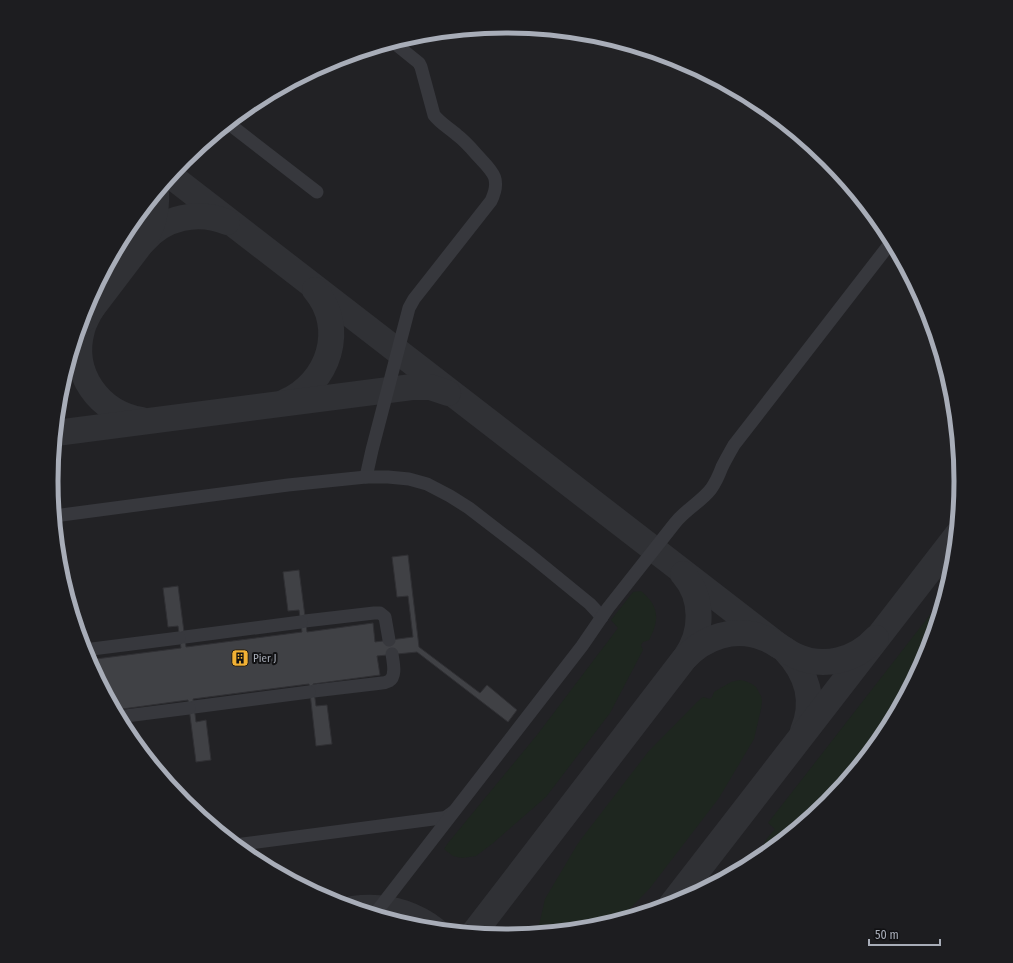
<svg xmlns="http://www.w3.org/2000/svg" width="1013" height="963" font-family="'Fira Sans Condensed',sans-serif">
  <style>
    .built { fill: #222225 }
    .green { fill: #1e261f }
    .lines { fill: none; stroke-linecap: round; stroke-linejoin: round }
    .taxiway { stroke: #303135; stroke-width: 26 }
    .building { fill: #404145; stroke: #303034 }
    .minor { stroke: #37383d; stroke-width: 13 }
    .labels { text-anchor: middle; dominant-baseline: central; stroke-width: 4; stroke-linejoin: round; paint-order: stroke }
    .poi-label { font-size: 11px; fill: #a8adb8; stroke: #111113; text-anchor: start }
    .rim { fill: none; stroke: #a8adb8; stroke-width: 5 }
  </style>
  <rect width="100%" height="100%" fill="#161618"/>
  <circle class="built" cx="507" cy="482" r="454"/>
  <g class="green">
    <path d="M641 591C659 606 660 619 649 640L643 642 641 645 643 650 610 713 546 797 492 844 476 856 462 858 453 856 444 849 448 843 537 735 618 628 611 620 633 592Z"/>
    <path d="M947 593 927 656 885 735 828 804 757 862C760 858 759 853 761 849 764 841 770 835 775 829L768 823Z"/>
    <polygon points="740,680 745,681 752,684 756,687 761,696 762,701 761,709 754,739 719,798 650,888 617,922 595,928 537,934 545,899 577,845 582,838 648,752 697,702 703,697 710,699 712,697 714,692 731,682"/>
  </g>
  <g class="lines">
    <g class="taxiway">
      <polyline points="171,176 779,646"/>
      <path d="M143 242C164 217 198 210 227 222"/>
      <path d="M94 305C89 313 84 321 82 330 70 373 99 413 142 420"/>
      <path d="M84 319 147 236C154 222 157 209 156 194"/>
      <path d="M285 402C329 383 347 328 315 290"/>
      <polyline points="56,433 412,387 430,387 448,393"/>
      <path d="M683 574C704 598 703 633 685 658"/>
      <path d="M785 650C807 673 816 700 803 731"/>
      <polyline points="671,905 957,535"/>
      <path d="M353 909C383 905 410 911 435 930"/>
      <path d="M473 934 684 659C704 637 735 626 764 638 776 642 785 651 796 656 824 669 856 660 876 638"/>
    </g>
  </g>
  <polygon class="building" points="408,555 419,647 480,693 487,685 517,710 508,722 417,652 377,656 380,675 313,684 316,706 327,705 332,744 316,746 309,684 193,699 196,722 206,720 211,760 196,762 188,700 115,710 88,660 181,648 178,626 168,627 163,588 178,586 186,647 302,632 299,610 288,611 283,572 299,570 307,632 373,623 375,642 413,637 408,596 397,597 392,557"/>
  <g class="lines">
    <g class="minor">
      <polyline points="228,123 317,192"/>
      <path d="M366 477 372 450 409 308 414 299 491 201C502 178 492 171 477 155 471 148 465 141 457 135 449 128 440 123 434 115L421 67 419 63 393 42"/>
      <polyline points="54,516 288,485 366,477 388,477 409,479 427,484 450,496 469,508 530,555 590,604 602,617"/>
      <polyline points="305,621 374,613 380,613 385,617 389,640"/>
      <polyline points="185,637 301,622"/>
      <polyline points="84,650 179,638"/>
      <path d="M314 691 382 683C384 683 387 682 389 681 397 676 393 662 392 654"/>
      <polyline points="194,707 309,692"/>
      <polyline points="118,717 189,708"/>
      <polyline points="235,845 441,818 446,817 453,812"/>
      <path d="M374 915 582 646 608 608 675 523C686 509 701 502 711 489 716 482 719 475 722 467 726 459 730 452 734 445L892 241"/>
    </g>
  </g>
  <defs>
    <symbol id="building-square" viewBox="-11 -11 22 22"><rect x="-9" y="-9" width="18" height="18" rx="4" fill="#f2b134" stroke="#111113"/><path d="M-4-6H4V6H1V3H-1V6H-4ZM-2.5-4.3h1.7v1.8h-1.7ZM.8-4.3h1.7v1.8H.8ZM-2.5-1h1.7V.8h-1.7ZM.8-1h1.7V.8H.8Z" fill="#111"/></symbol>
  </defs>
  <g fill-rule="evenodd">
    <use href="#building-square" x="230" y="648" width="20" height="20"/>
  </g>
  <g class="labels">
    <g class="poi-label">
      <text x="253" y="658">Pier J</text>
    </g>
  </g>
  <path d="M0 0H1013V963H0ZM58 481a448 448 0 1 1 896 0a448 448 0 1 1-896 0Z" fill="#1d1d20" fill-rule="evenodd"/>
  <path class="rim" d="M58 481a448 448 0 1 1 896 0a448 448 0 1 1-896 0Z"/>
  <path d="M869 939v6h71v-6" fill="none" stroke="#a8adb8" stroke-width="2"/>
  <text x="875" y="939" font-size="12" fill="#a8adb8" stroke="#111113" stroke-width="3" paint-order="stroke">50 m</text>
</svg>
